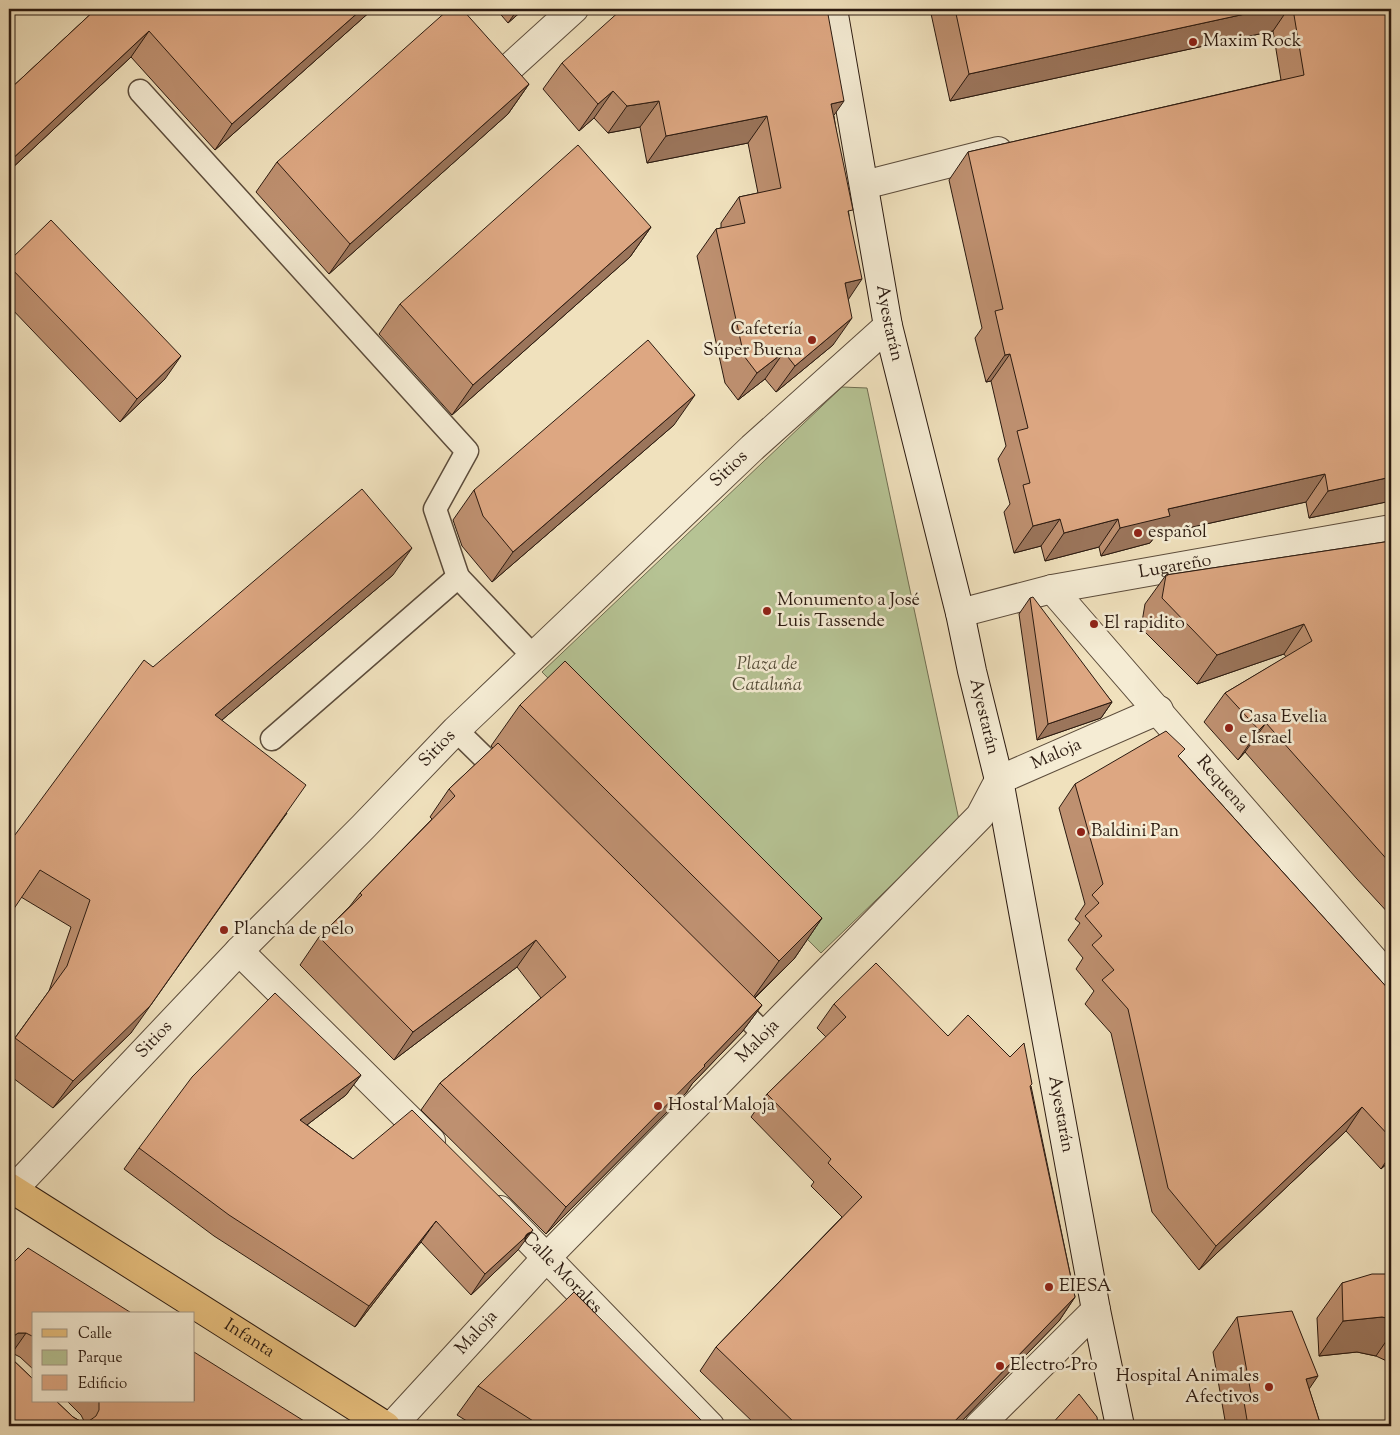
<svg xmlns="http://www.w3.org/2000/svg" width="1400" height="1435" font-family="'Sorts Mill Goudy',serif">
  <style>
    .green { fill: #b6c394; stroke: #706e52 }
    .lines { fill: none; stroke-linecap: round; stroke-linejoin: round }
    .service-casing { stroke: #5c4c3b; stroke-width: 25 }
    .minor-casing { stroke: #5c4c3b; stroke-width: 30 }
    .secondary-casing { stroke: #2b1a10; stroke-width: 30 }
    .primary-casing { stroke: #2b1a10; stroke-width: 30 }
    .service { stroke: #f5ecd4; stroke-width: 22 }
    .minor { stroke: #f5ecd4; stroke-width: 28 }
    .secondary { stroke: #f5ecd4; stroke-width: 28 }
    .primary { stroke: #e8c07e; stroke-width: 28 }
    .wall { fill: #be9070; stroke: #2b1a10 }
    .shaded-wall { fill: #9b755b; stroke: #2b1a10 }
    .building { fill: #dda782; stroke: #2b1a10 }
    .poi-dot { fill: #8f2418; stroke: #f5ecd4; stroke-width: 2 }
    .labels { text-anchor: middle; dominant-baseline: central; stroke-width: 5; stroke-linejoin: round; paint-order: stroke }
    .poi-label { font-size: 18px; fill: #2b1a10; stroke: #f5ecd4; text-anchor: start }
    .street-label { font-size: 18px; fill: #2b1a10; stroke: #f5ecd4 }
    .park-label { font-size: 18px; font-style: italic; fill: #554d38; stroke: #f5ecd4 }
  </style>
  <rect width="100%" height="100%" fill="#f0e1bd"/>
  <filter id="stains"><feTurbulence type="fractalNoise" baseFrequency=".004" numOctaves="4"/><feColorMatrix values="0 0 0 0 .2 0 0 0 0 .09 0 0 0 0 .02 0 0 0 .5 -.17"/></filter>
  <radialGradient id="worn" r=".72"><stop offset=".6" stop-color="#630" stop-opacity="0"/><stop offset="1" stop-color="#630" stop-opacity=".3"/></radialGradient>
  <polygon class="green" points="842,387 867,388 959,820 821,953 542,672"/>
  <g class="lines">
    <defs>
      <g id="service">
        <polyline points="140,91 467,451 435,509 458,577"/>
        <polyline points="456,730 505,778"/>
        <polyline points="272,739 458,577 534,657"/>
        <polyline points="729,999 765,1035"/>
      </g>
      <g id="minor">
        <polyline points="508,69 574,9"/>
        <polyline points="864,185 998,151"/>
        <path id="s1" d="M1052 589 1391 980"/>
        <path id="s2" d="M960 613 1052 589 1391 529"/>
        <polyline points="239,951 431,1141"/>
        <path id="s3" d="M9 1194 239 951 363 827 456 730 752 448 888 326"/>
        <path id="s4" d="M500 1210 710 1426"/>
        <path id="s5" d="M392 1426 547 1257 980 816 999 780 1159 710"/>
        <polyline points="979,1426 1096,1310"/>
      </g>
      <g id="secondary">
        <path id="s6" d="M833 9 888 326 960 613 972 671 999 780 1096 1310 1120 1426"/>
      </g>
      <g id="primary">
        <path id="s7" d="M9 1187 386 1426"/>
      </g>
    </defs>
    <use href="#service" class="service-casing"/>
    <use href="#minor" class="minor-casing"/>
    <use href="#secondary" class="secondary-casing"/>
    <use href="#primary" class="primary-casing"/>
    <use href="#service" class="service"/>
    <use href="#minor" class="minor"/>
    <use href="#secondary" class="secondary"/>
    <use href="#primary" class="primary"/>
  </g>
  <g class="wall">
    <polygon points="96,9 373,9 215,150 131,57 9,171 9,90"/>
    <polygon points="496,9 524,9 508,23"/>
    <polygon points="930,9 1391,9 1391,501 1309,518 1306,502 1156,535 1150,543 1101,556 1099,547 1045,561 1041,546 1014,553 1004,512 1010,504 998,459 1006,446 991,381 986,382 975,338 982,328 949,180 968,152 1281,80 1273,31 950,101"/>
    <polygon points="562,63 834,116 849,215 848,299 833,345 776,392 765,379 738,400 725,383 697,256 716,229 721,228 721,223 739,197 758,193 748,143 647,163 640,127 608,133 594,118 579,131 543,89"/>
    <polygon points="529,84 508,114 329,274 256,192 277,162"/>
    <polygon points="651,227 630,257 452,415 379,334 400,304"/>
    <polygon points="9,261 165,379 120,422 9,306"/>
    <polygon points="674,425 492,582 462,546 453,520 474,490"/>
    <polygon points="1391,541 1391,916 1357,879 1245,752 1238,760 1204,722 1225,693 1286,657 1284,654 1197,684 1141,628 1145,604 1166,575"/>
    <polygon points="393,575 222,720 131,1033 53,1108 9,1075 9,1046 49,991 71,927 21,897 153,667"/>
    <polygon points="1030,598 1112,702 1101,718 1037,740 1019,614"/>
    <polygon points="520,705 822,918 794,959 755,998 762,1005 742,1032 692,1084 686,1093 546,1234 421,1110 440,1083 541,998 517,967 394,1060 300,965 319,937 350,906 360,893 432,819 430,817 449,789 493,748 491,746"/>
    <polygon points="1179,757 1391,992 1391,1160 1381,1169 1346,1131 1199,1270 1152,1212 1111,1033 1085,1004 1094,991 1076,969 1083,958 1068,940 1080,923 1075,919 1085,904 1059,808 1075,784"/>
    <polygon points="834,1004 948,1036 1031,1086 1075,1297 1059,1321 957,1426 757,1426 700,1371 716,1347 842,1217 811,1186 814,1182 751,1117 767,1094 826,1037 817,1028"/>
    <polygon points="361,1075 346,1095 307,1125 353,1159 518,1250 471,1295 421,1242 355,1327 214,1236 124,1169 139,1148"/>
    <polygon points="9,1267 34,1314 34,1370 20,1357 12,1353"/>
    <polygon points="1391,1274 1391,1363 1376,1356 1357,1352 1319,1356 1317,1318 1342,1283"/>
    <polygon points="1237,1317 1309,1389 1321,1426 1226,1426 1213,1352"/>
    <polygon points="12,1359 73,1417 80,1421 84,1421 81,1415 67,1401 194,1401 312,1426 9,1426"/>
    <polygon points="478,1386 707,1426 475,1426 457,1415"/>
  </g>
  <g class="shaded-wall">
    <polygon points="362,9 373,9 215,150 232,124"/>
    <polygon points="518,9 524,9 508,23"/>
    <polygon points="1268,9 1288,9 1273,31 950,101 969,74"/>
    <polygon points="149,31 131,57 9,171 9,162"/>
    <polygon points="529,84 508,114 329,274 350,244"/>
    <polygon points="613,91 594,118 579,131 598,104"/>
    <polygon points="659,101 640,127 608,133 627,106"/>
    <polygon points="844,101 825,128 831,104"/>
    <polygon points="767,116 748,143 647,163 666,136"/>
    <polygon points="651,227 630,257 452,415 473,385"/>
    <polygon points="862,279 844,306 845,283"/>
    <polygon points="852,318 833,345 776,392 795,366"/>
    <polygon points="784,352 765,379 738,400 757,373"/>
    <polygon points="1010,354 991,381 986,382 1005,355"/>
    <polygon points="181,356 165,379 120,422 137,399"/>
    <polygon points="695,395 674,425 492,582 513,552"/>
    <polygon points="1325,474 1306,502 1156,535 1150,543 1101,556 1120,528 1168,509"/>
    <polygon points="1391,477 1391,501 1309,518 1328,491"/>
    <polygon points="1060,519 1041,546 1014,553 1033,526"/>
    <polygon points="1118,519 1099,547 1045,561 1064,533"/>
    <polygon points="412,548 393,575 196,742 215,715"/>
    <polygon points="1304,624 1284,654 1197,684 1217,655"/>
    <polygon points="1112,702 1101,718 1037,740 1048,724"/>
    <polygon points="1266,723 1245,752 1238,760 1259,730"/>
    <polygon points="287,813 131,1033 53,1108 73,1081"/>
    <polygon points="822,918 794,959 750,1002 779,961"/>
    <polygon points="536,940 517,967 394,1060 413,1032"/>
    <polygon points="762,1005 742,1032 692,1084 686,1093 546,1234 566,1207"/>
    <polygon points="361,1075 346,1095 286,1141 300,1120"/>
    <polygon points="1362,1107 1346,1131 1199,1270 1216,1246"/>
    <polygon points="1391,1154 1391,1160 1381,1169"/>
    <polygon points="436,1221 421,1242 355,1327 369,1306"/>
    <polygon points="533,1230 518,1250 471,1295 485,1274"/>
    <polygon points="1075,1297 1059,1321 957,1426 950,1426"/>
    <polygon points="1382,1317 1391,1319 1391,1334 1376,1356 1357,1352 1319,1356 1343,1321"/>
    <polygon points="18,1333 26,1333 12,1353 9,1353 9,1341 11,1338"/>
    <polygon points="1318,1376 1294,1411 1306,1379"/>
  </g>
  <g class="building">
    <polygon points="96,9 362,9 232,124 149,31 9,162 9,90"/>
    <polygon points="449,9 462,9 529,84 350,244 277,162"/>
    <polygon points="622,9 827,9 844,101 831,104 853,210 848,211 862,279 845,283 852,318 795,366 784,352 757,373 744,356 716,229 745,223 739,197 781,188 767,116 666,136 659,101 627,106 613,91 598,104 562,63"/>
    <polygon points="955,9 1268,9 969,74"/>
    <polygon points="1293,9 1391,9 1391,477 1328,491 1325,474 1168,509 1170,516 1120,528 1118,519 1064,533 1060,519 1033,526 1023,485 1030,483 1017,431 1028,428 1010,354 1005,355 995,311 1003,309 968,152 1304,75"/>
    <polygon points="578,145 651,227 473,385 400,304"/>
    <polygon points="51,220 181,356 137,399 9,266 9,261"/>
    <polygon points="648,340 695,395 513,552 483,516 474,490"/>
    <polygon points="362,489 412,548 215,715 306,785 150,1006 73,1081 15,1038 67,966 90,900 40,870 9,916 9,843 144,660 153,667"/>
    <polygon points="1391,541 1391,864 1266,723 1259,730 1225,693 1312,641 1304,624 1217,655 1162,598 1166,575"/>
    <polygon points="1033,597 1112,702 1048,724 1030,598"/>
    <polygon points="565,661 822,918 779,961 520,705"/>
    <polygon points="1166,731 1185,749 1178,756 1391,992 1391,1138 1362,1107 1216,1246 1168,1188 1128,1009 1102,980 1114,970 1092,945 1102,936 1085,916 1099,903 1092,895 1103,884 1075,784"/>
    <polygon points="498,743 762,1005 704,1065 705,1066 566,1207 440,1083 566,977 536,940 413,1032 319,937 362,895 360,893 455,796 449,789"/>
    <polygon points="876,963 948,1036 968,1015 1010,1057 1024,1043 1032,1084 1030,1086 1075,1297 950,1426 798,1426 716,1347 862,1197 828,1163 831,1159 767,1094 846,1017 834,1004"/>
    <polygon points="275,993 361,1075 300,1120 353,1159 412,1110 533,1230 485,1274 436,1221 369,1306 229,1215 139,1148 192,1077"/>
    <polygon points="28,1248 133,1314 34,1314 34,1337 26,1333 18,1333 11,1338 9,1342 9,1267"/>
    <polygon points="1372,1274 1391,1274 1391,1319 1382,1317 1343,1321 1342,1283"/>
    <polygon points="574,1292 707,1426 541,1426 478,1386"/>
    <polygon points="1292,1311 1318,1376 1306,1379 1321,1426 1248,1426 1244,1402 1252,1399 1237,1317"/>
    <polygon points="194,1352 312,1426 9,1426 9,1354 12,1359 34,1380 34,1401 56,1401 73,1417 80,1421 89,1421 96,1416 99,1410 99,1401 194,1401"/>
    <polygon points="1079,1394 1097,1417 1098,1426 1050,1426"/>
  </g>
  <g class="poi-dot">
    <circle cx="1193" cy="42" r="5"/>
    <circle cx="812" cy="340" r="5"/>
    <circle cx="1138" cy="533" r="5"/>
    <circle cx="767" cy="611" r="5"/>
    <circle cx="1094" cy="624" r="5"/>
    <circle cx="1229" cy="728" r="5"/>
    <circle cx="1081" cy="832" r="5"/>
    <circle cx="224" cy="930" r="5"/>
    <circle cx="658" cy="1106" r="5"/>
    <circle cx="1049" cy="1287" r="5"/>
    <circle cx="1000" cy="1366" r="5"/>
    <circle cx="1269" cy="1387" r="5"/>
  </g>
  <g class="labels">
    <g class="poi-label">
      <text x="1203" y="42">Maxim Rock</text>
      <text x="802" y="330" text-anchor="end">Cafetería<tspan x="802" dy="21">Súper Buena</tspan></text>
      <text x="1148" y="533">español</text>
      <text x="777" y="601">Monumento a José<tspan x="777" dy="21">Luis Tassende</tspan></text>
      <text x="1104" y="624">El rapidito</text>
      <text x="1239" y="718">Casa Evelia<tspan x="1239" dy="21">e Israel</tspan></text>
      <text x="1091" y="832">Baldini Pan</text>
      <text x="234" y="930">Plancha de pelo</text>
      <text x="668" y="1106">Hostal Maloja</text>
      <text x="1059" y="1287">EIESA</text>
      <text x="1010" y="1366">Electro-Pro</text>
      <text x="1259" y="1377" text-anchor="end">Hospital Animales<tspan x="1259" dy="21">Afectivos</tspan></text>
    </g>
    <g class="street-label">
      <text stroke="none"><textPath href="#s6" startOffset="319">Ayestarán</textPath></text>
      <text stroke="none"><textPath href="#s3" startOffset="1022">Sitios</textPath></text>
      <text stroke="none"><textPath href="#s2" startOffset="220">Lugareño</textPath></text>
      <text stroke="none"><textPath href="#s6" startOffset="724">Ayestarán</textPath></text>
      <text stroke="none"><textPath href="#s3" startOffset="618">Sitios</textPath></text>
      <text stroke="none"><textPath href="#s5" startOffset="951">Maloja</textPath></text>
      <text stroke="none"><textPath href="#s1" startOffset="259">Requena</textPath></text>
      <text stroke="none"><textPath href="#s3" startOffset="212">Sitios</textPath></text>
      <text stroke="none"><textPath href="#s5" startOffset="531">Maloja</textPath></text>
      <text stroke="none"><textPath href="#s6" startOffset="1129">Ayestarán</textPath></text>
      <text stroke="none"><textPath href="#s4" startOffset="88">Calle Morales</textPath></text>
      <text stroke="none"><textPath href="#s5" startOffset="126">Maloja</textPath></text>
      <text stroke="none"><textPath href="#s7" startOffset="284">Infanta</textPath></text>
    </g>
    <g class="park-label">
      <text x="767" y="665">Plaza de<tspan x="767" dy="21">Cataluña</tspan></text>
    </g>
  </g>
  <rect width="1400" height="1435" fill="none" stroke="#f0e1bd" stroke-width="30"/>
  <rect x="10" y="10" width="1380" height="1415" fill="none" stroke="#2b1a10" stroke-width="2.5"/>
  <rect x="15" y="15" width="1370" height="1405" fill="none" stroke="#2b1a10"/>
  <rect x="32" y="1312" width="162" height="90" fill="#f5ecd4" stroke="#a49886"/>
  <rect x="42" y="1329" width="25" height="8" fill="#e8c07e" stroke="#a49886"/>
  <text x="78" y="1338" font-size="15" fill="#2b1a10">Calle</text>
  <rect x="42" y="1350" width="25" height="15" fill="#b6c394" stroke="#a49886"/>
  <text x="78" y="1362" font-size="15" fill="#2b1a10">Parque</text>
  <rect x="42" y="1375" width="25" height="15" fill="#dda782" stroke="#a49886"/>
  <text x="78" y="1388" font-size="15" fill="#2b1a10">Edificio</text>
  <rect width="100%" height="100%" filter="url(#stains)"/>
  <rect width="100%" height="100%" fill="url(#worn)"/>
</svg>
